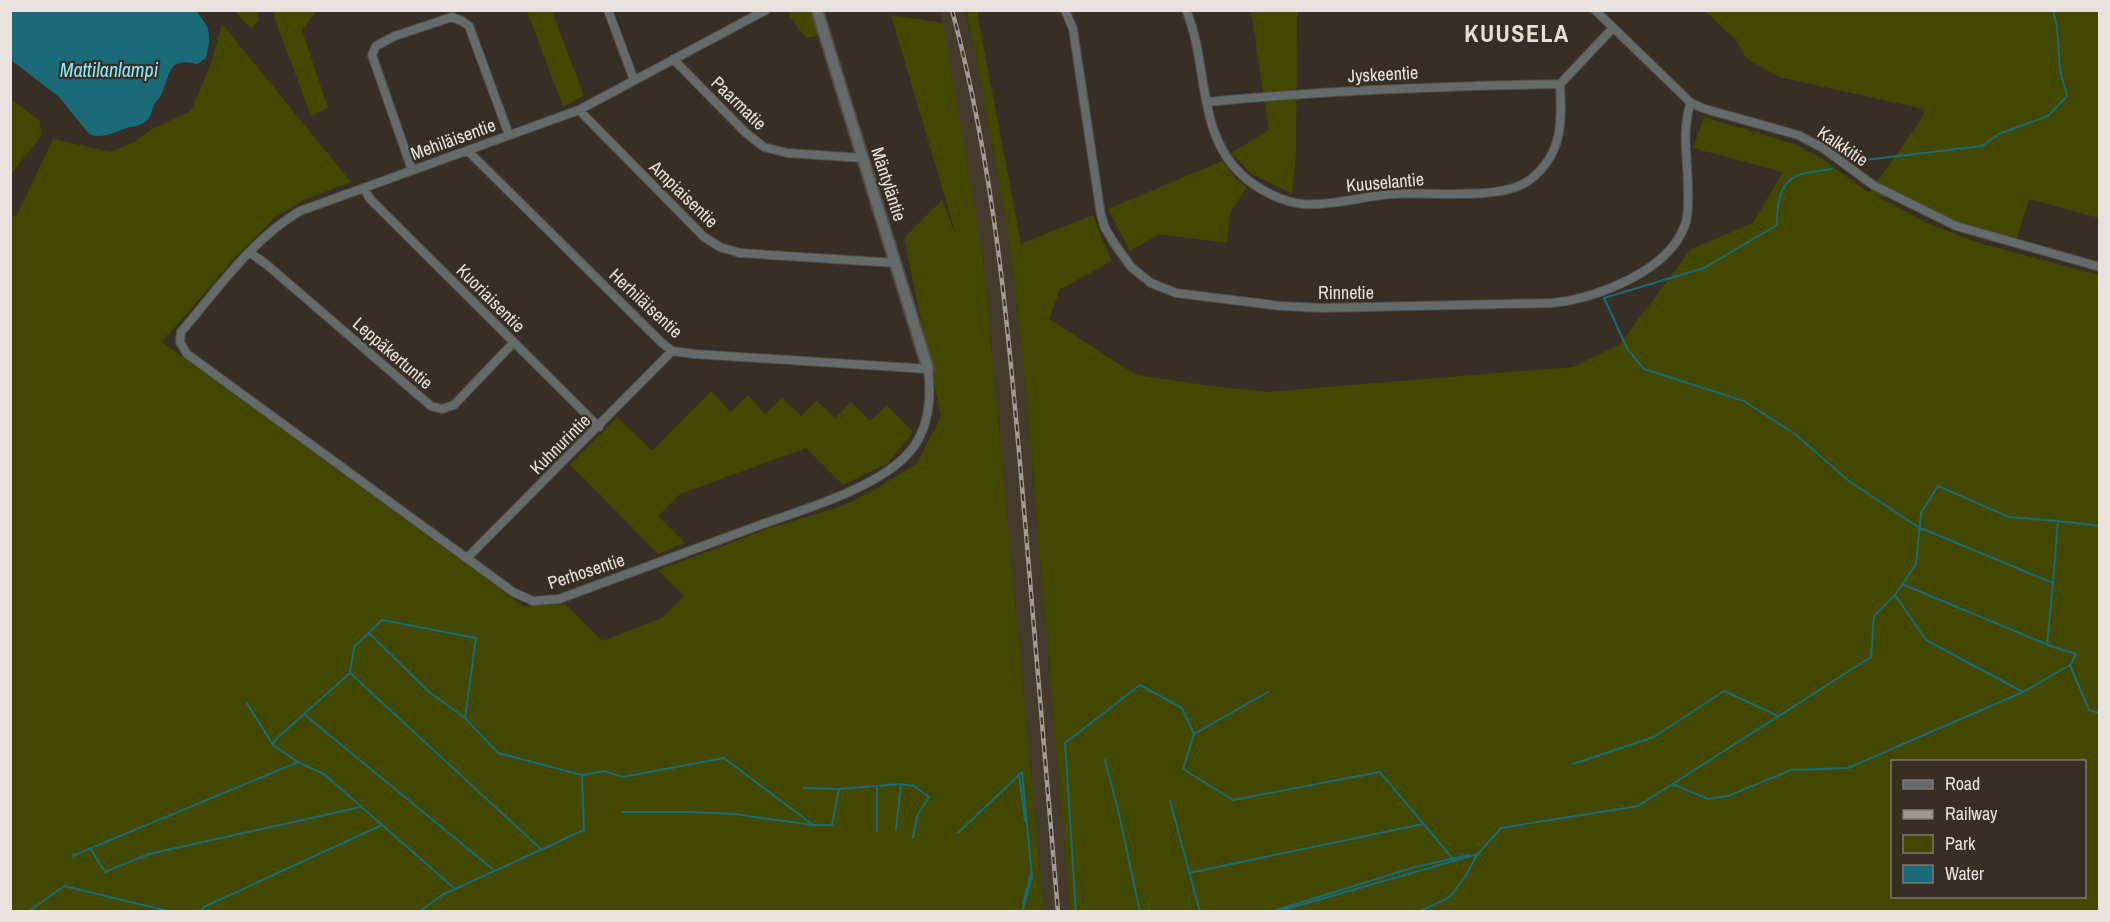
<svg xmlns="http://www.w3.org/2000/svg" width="2110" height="922" viewBox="0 0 2110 922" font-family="'Archivo Narrow',sans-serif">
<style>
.built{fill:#463a2c}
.green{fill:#434801;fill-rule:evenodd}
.water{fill:#196b77}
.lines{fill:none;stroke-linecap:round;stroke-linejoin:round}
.stream{stroke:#196b77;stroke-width:2}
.minor-casing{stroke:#534c43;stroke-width:10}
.tertiary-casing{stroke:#534c43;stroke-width:14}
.minor{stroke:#646b6a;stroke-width:8}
.tertiary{stroke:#646b6a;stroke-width:10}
.rail-casing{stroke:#a29b95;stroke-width:4.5}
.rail{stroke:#372f26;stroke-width:2;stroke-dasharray:7;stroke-linecap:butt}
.labels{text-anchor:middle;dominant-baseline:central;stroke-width:4.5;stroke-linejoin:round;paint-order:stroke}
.street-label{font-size:18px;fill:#e7e2dd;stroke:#372f26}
.water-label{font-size:20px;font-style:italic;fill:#87e9f9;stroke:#372f26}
.district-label{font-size:24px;font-weight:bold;letter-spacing:1.5px;fill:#e8ded3;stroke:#372f26}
</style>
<rect width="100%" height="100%" fill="#372f26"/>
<path class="built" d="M940 11H965L976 56 1007 225 1023 357 1070 911H1044L983 257Z"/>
<path class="green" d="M790 10 813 11 819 30 816 36 806 38 790 17Z
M235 11H256L259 20 251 29Z
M272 11H316L302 30 328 108 311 116Z
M527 11H552L584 96 563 107Z
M1251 11H1297L1296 153 1292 194 1252 174 1231 153 1269 130Z
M1705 11H2099V218L2029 199 2017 238 1971 227 1918 206 1872 194 1931 225 1982 244 2099 275V911H1070L1023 357 1007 225 976 56 966 13 977 12 1021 244 1093 215 1102 239 1112 261 1060 289 1049 319 1136 375 1212 386 1268 392 1573 367 1620 344 1691 249 1753 223 1783 172 1693 148 1704 117 1794 144 1818 156 1869 193 1923 117 1924 109 1779 77 1746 58 1735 39ZM1892 762H2084V896H1892Z
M891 15 943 23 983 257 1044 911 11 912V215L16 217 53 139 110 152 134 142 152 129 191 111 211 63 222 24 351 182 306 199 277 216 239 253 162 342 523 606 565 604 602 641 662 618 684 596 658 570 770 528 843 506 878 488 917 463 939 421 941 416 904 238 942 200 957 238Z
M11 99 40 121 41 136 11 174Z
M1222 161 1237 180 1247 187 1230 213 1227 243 1159 234 1130 251 1108 209Z
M711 391 731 412 748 395 765 414 782 398 801 416 817 401 835 418 851 402 870 421 887 405 913 432 888 463 843 485 806 448 680 494 658 516 685 543 658 554 570 465 617 417 652 451Z"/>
<path class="water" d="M10 11H196C212 30 211 35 206 58L197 64C168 57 171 73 162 93 160 98 156 101 154 105 151 111 151 117 146 121 140 127 131 126 124 129 114 133 100 139 89 134L59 97 11 60Z"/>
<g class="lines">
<path class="stream" d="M1857 161 1982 146 1999 134 2048 116 2067 96 2060 70 2057 27 2053 10
M1832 169C1822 171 1808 171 1798 175 1778 184 1777 206 1777 225L1704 268 1604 298 1628 350 1644 369 1744 401 1795 434 1849 481 1918 527 2053 583 2047 645 2076 654 2070 665 2089 710 2100 713
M2058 521 2100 526
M1902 584 2046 644
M1895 595 1926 640 2023 692
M369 633 428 691 465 718 498 753 582 775 604 771 623 777 724 758 813 825
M350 673 542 850
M1268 692 1194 734 1183 769 1233 800 1380 772 1453 859
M246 702 273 745 298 762 324 774 455 889
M305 715 495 871
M273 745 276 739 350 673 354 647 382 620 476 638 465 718
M1105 760 1119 814 1140 912
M1573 764 1654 737 1724 691 1778 716
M1019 774 1025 821
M1672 784 1708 799 1728 796 1791 770 1848 768 2023 692 2070 665
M877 786V831
M804 788 839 789 901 784 914 786 929 797 917 816 913 838
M1170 801 1200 912
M623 812H691L734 814 813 825H832L839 789
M896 830 901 784
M958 833 1022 772 1032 877 1022 912
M90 848 105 872 149 854 361 807
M72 856 298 762
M1189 873 1423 824
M1023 903 1031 874
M28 912 64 886 172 912
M200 912 204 907 382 825
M419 912 442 895 584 830 582 775
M1076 912 1065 743 1140 685 1182 708 1194 734
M1270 912 1415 867 1469 855
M1276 912 1478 854 1501 828 1638 806 1871 657 1874 616 1895 595 1916 564 1921 513 1938 486 2009 517 2058 521 2053 583
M1419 912 1450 897 1466 875 1478 853"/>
<g class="minor-casing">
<path id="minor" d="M608 10 634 80
M1065 10 1073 29 1101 215 1105 228 1114 243 1131 267 1151 283 1176 293 1281 306 1322 308 1553 303C1597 298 1669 271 1685 225 1689 214 1688 201 1688 189 1688 162 1681 128 1691 103
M1186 10C1209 64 1196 133 1242 175 1257 189 1282 202 1303 204 1333 206 1363 196 1393 194 1429 191 1503 202 1531 179 1563 153 1562 122 1560 84L1613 28
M1595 10 1691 103 1705 109 1798 135 1823 148 1873 185 1956 226 2100 267
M673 59 746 133 764 147 787 153 863 158
M1207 102C1325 90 1442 86 1560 84
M579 110 704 237 720 247 740 253 896 263
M468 151 661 342 672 351 694 354 928 369C932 400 929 434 904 458 870 490 805 509 760 525 693 550 626 574 559 599L533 601 513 592 187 354 180 342 181 332C217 290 251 240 300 211L579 110 766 10
M412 170 372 55 376 46 395 36 452 17 462 21 469 26 509 135
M364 188 370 199 599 427
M249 252 266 264 431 406 442 409 454 405 514 342
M468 557 672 351"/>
</g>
<g class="tertiary-casing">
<path id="tertiary" d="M817 10 928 369"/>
</g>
<use href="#minor" class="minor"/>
<use href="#tertiary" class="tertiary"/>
<g class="rail-casing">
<path id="rail" d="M952 10C995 170 1009 334 1023 498 1035 636 1046 774 1058 912"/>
</g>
<use href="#rail" class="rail"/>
</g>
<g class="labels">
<g class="street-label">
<text transform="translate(1383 74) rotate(-3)">Jyskeentie</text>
<text transform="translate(739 103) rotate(44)">Paarmatie</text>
<text transform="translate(453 139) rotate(-20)">Mehiläisentie</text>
<text transform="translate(1843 146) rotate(34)">Kalkkitie</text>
<text transform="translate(1385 182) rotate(-5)">Kuuselantie</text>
<text transform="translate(889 184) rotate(72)">Mäntyläntie</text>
<text transform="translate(684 194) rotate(44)">Ampiaisentie</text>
<text x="1346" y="292">Rinnetie</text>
<text transform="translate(491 298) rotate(45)">Kuoriaisentie</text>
<text transform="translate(646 303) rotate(43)">Herhiläisentie</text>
<text transform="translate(393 353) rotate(41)">Leppäkertuntie</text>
<text transform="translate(560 444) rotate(-45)">Kuhnurintie</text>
<text transform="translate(586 571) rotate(-18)">Perhosentie</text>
</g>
<g class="water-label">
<text x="109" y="69">Mattilanlampi</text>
</g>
<g class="district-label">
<text x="1517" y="33">KUUSELA</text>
</g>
</g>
<rect width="2110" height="922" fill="none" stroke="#e7e2dd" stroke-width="24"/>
<rect x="1891" y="760" width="195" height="138" fill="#372f26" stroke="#7d776f" stroke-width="1.5"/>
<rect x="1903" y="780" width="30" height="9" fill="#646b6a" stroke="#7d776f" stroke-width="1.5"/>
<text x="1945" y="790" font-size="18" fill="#e7e2dd">Road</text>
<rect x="1903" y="810" width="30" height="9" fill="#a29b95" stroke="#7d776f" stroke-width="1.5"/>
<text x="1945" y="820" font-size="18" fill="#e7e2dd">Railway</text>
<rect x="1903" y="835" width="30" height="18" fill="#434801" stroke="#7d776f" stroke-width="1.5"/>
<text x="1945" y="850" font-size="18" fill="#e7e2dd">Park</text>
<rect x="1903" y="865" width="30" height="18" fill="#196b77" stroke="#7d776f" stroke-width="1.5"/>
<text x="1945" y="880" font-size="18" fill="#e7e2dd">Water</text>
</svg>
